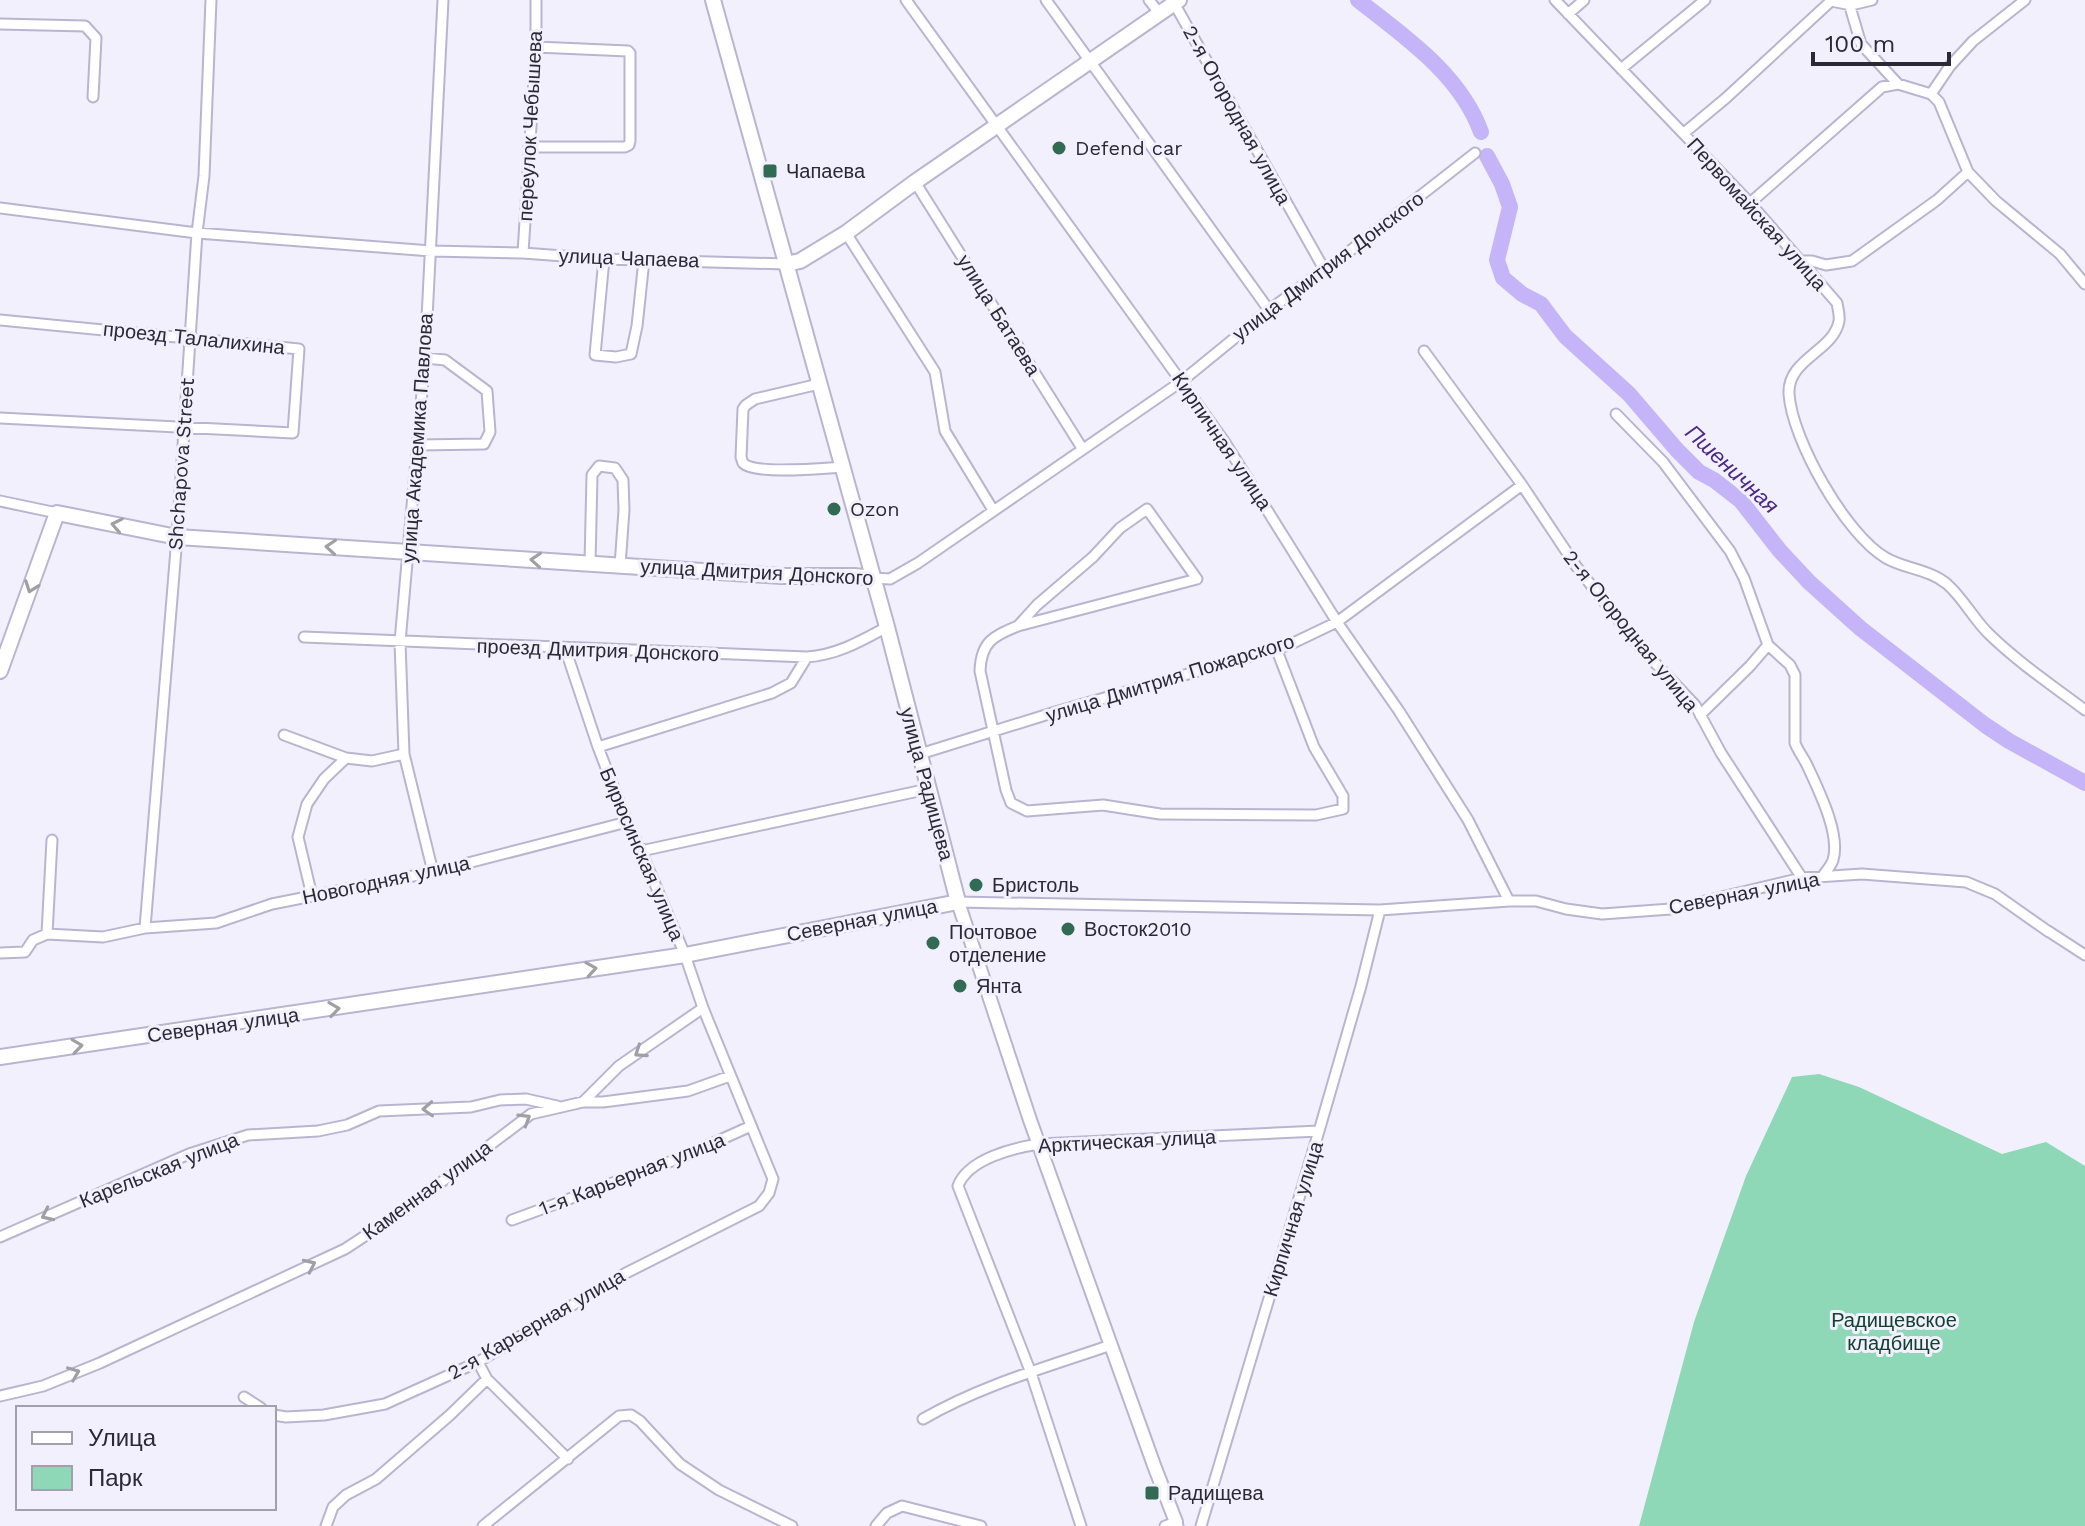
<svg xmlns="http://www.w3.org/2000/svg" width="2085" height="1526" viewBox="0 0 2085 1526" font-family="'Work Sans',sans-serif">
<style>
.green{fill:#8ed8b7}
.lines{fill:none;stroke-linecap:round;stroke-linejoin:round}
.river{stroke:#c5b5f8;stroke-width:16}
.minor-casing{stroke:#bab4d1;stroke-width:13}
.tertiary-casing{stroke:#bab4d1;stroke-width:16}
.secondary-casing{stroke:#bab4d1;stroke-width:18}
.minor{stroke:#fff;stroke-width:9}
.tertiary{stroke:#fff;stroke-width:12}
.secondary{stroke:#fff;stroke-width:14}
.oneway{stroke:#a09fa4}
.poi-dot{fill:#326b54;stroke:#f2f0fc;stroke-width:3}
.labels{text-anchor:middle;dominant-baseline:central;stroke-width:6;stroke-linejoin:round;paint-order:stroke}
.street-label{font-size:20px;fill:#2b2934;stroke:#f2f0fc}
.poi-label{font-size:20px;fill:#2b2934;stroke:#f2f0fc;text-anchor:start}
.park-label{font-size:20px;fill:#11402f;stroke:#f2f0fc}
.water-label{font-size:22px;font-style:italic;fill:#4b2886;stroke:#f2f0fc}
</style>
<rect width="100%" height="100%" fill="#f2f0fc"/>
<path class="green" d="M1819 1074 1859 1087 2002 1154 2046 1142 2085 1166V1526H1639L1694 1322 1746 1176 1792 1077Z"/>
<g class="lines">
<path class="river" d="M1358 0C1405 37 1460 74 1481 132
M1487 156 1502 184 1510 207 1497 260 1503 278 1522 294 1541 304 1565 336 1629 394 1677 450 1699 472 1714 480 1741 501 1780 551 1809 582 1860 628 1985 725 2009 741 2085 783"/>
<g class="minor-casing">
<path id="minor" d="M906 0 1224 441 1337 622 1399 711 1468 820 1509 901
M1046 0 1269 310
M1149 0 1160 14
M1555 0 1750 203 1837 303C1838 309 1840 316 1839 321 1834 351 1787 359 1789 394 1792 440 1846 535 1886 558 1905 569 1929 569 1947 584 1964 599 1974 620 1990 635 2019 663 2053 686 2085 710
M1848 0 1861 44 1898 84
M1174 3 1324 269
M1568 14 1584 0
M0 24 85 26 96 38 93 97
M1621 69 1705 0
M1931 94 1939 102 1968 172 1996 201 2060 254 2085 284
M1684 133 1726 98 1831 1 1851 5 1872 0
M529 147H625L629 145 630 141V53L628 51 536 47
M915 182 1082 448
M1750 203 1882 87 1898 84 1931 94 1950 66 1973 41 2025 0
M0 208 197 233 431 251 523 253 604 259 786 264
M846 233 935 372 945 431 993 510
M523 253 536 47V0
M604 259 595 355 616 357 631 354 637 326 644 260
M1801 261H1812L1826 265 1852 261 1937 200 1968 172
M0 320 299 349 293 433 0 418
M1424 351 1522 485 1576 566 1639 646 1695 705 1721 753 1802 878
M819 384 755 399 746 405 743 409 741 457C742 459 742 462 743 463 754 475 825 468 843 467
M1616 414 1663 462 1730 551 1744 578 1768 645 1790 665 1795 675V743C1798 751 1803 757 1807 765 1818 789 1841 834 1833 860 1831 866 1826 871 1823 876
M418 445 484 444 490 432 487 391 445 360 425 358
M0 501 57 513
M1147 509 1197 579 1018 626 1037 605 1093 557 1120 528Z
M590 564 592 475 599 466 615 468 623 480 624 510 620 566
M873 578 890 579 918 563 1182 381 1269 310 1351 250 1475 153
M1018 626C993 636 981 642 980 671L1006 790 1011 803 1027 811 1103 805 1160 814 1316 815 1343 809V796L1314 747 1276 648
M304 637 807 657C837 655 861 641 887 627
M565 648 598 747
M1700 715 1750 666 1768 645
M284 735 346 758 372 761 404 754
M920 754 1052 713 1289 645 1337 622 1522 485
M641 851 928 789
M433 872 404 754 400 642 425 358 443 0
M312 896 298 837 307 804 324 779 346 758
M958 902 1380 910 1509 901H1536L1566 909 1602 914 1671 909 1802 878 1862 874 1966 882 1995 894 2049 932
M145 928 177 537 197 233 204 176 211 0
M2048 931 2085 955
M47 934 52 840
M0 953 25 952 33 940 47 934 103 937 145 928 216 923 272 904 433 872 627 822
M583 1102 619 1066 703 1008
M512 1220 680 1158 751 1126
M0 1237 189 1154 248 1135 318 1131 347 1125 379 1111 471 1107 500 1100 526 1099 557 1106
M478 1362 487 1379 568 1459
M0 1396 43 1386 100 1363 345 1249 406 1209 531 1114 583 1102H603L688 1091 730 1076
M244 1397 261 1408
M274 1415 286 1417 324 1415 385 1404 478 1362 626 1273 759 1206 769 1193 773 1179 703 1008 685 955 641 851 627 822 598 747 772 693 791 683 807 657
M923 1419C982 1385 1047 1367 1111 1345
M326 1526 333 1507 346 1495 376 1479 450 1415 487 1379
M483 1526 619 1416 631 1415 640 1421 680 1464 719 1490 792 1526
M876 1526 887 1513 902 1506 981 1526
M1081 1526 1031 1373 958 1186C968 1159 1013 1148 1039 1144L1319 1131
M1165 1526 1176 1522 1178 1526
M1201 1526 1319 1131 1361 986 1380 910"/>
</g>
<g class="tertiary-casing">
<path id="tertiary" d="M958 902 1030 1120 1155 1468 1176 1522"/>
</g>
<g class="secondary-casing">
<path id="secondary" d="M786 264 800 261 846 233 915 182 1179 0
M0 671 57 513 177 537 781 576H854L873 578
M0 1057 685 955 958 902 887 627 713 0"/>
</g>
<use href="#minor" class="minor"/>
<use href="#tertiary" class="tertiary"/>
<use href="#secondary" class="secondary"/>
</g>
<defs><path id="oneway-chevron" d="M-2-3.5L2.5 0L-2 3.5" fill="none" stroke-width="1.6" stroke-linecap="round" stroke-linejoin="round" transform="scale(2)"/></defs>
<g class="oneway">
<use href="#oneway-chevron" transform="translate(117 525) rotate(-169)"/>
<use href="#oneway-chevron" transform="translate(331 547) rotate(-176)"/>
<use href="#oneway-chevron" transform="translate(536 560) rotate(-176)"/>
<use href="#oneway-chevron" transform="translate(31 587) rotate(110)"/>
<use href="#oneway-chevron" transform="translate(591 969) rotate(-9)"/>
<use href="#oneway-chevron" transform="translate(334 1009) rotate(-8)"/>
<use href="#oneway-chevron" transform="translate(77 1046) rotate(-8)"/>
<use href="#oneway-chevron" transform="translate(640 1052) rotate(146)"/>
<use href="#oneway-chevron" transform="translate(428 1109) rotate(177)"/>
<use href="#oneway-chevron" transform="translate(525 1119) rotate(-32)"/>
<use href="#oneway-chevron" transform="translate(47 1215) rotate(155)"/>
<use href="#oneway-chevron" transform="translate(310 1265) rotate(-25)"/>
<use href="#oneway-chevron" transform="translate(74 1373) rotate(-22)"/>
</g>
<g class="poi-dot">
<circle cx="1059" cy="148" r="8"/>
<rect x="762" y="163" width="16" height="16" rx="4"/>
<circle cx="834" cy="509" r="8"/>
<circle cx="976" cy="885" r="8"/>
<circle cx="1068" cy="929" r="8"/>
<circle cx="933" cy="943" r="8"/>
<circle cx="960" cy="986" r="8"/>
<rect x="1144" y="1485" width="16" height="16" rx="4"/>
</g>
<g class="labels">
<g class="street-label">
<text transform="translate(1237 115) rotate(61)">2-я Огородная улица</text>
<text transform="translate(530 126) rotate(-87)">переулок Чебышева</text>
<text transform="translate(1757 214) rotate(48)">Первомайская улица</text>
<text transform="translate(629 258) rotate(2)">улица Чапаева</text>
<text transform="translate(1328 266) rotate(-37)">улица Дмитрия Донского</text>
<text transform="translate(999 315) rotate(58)">улица Батаева</text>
<text transform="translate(194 338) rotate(6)">проезд Талалихина</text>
<text transform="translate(417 438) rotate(-86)">улица Академика Павлова</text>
<text transform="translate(1222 441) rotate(56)">Кирпичная улица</text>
<text transform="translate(181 464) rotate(-86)">Shchapova Street</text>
<text transform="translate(757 572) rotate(3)">улица Дмитрия Донского</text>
<text transform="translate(1631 631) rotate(51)">2-я Огородная улица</text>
<text transform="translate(598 650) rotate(2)">проезд Дмитрия Донского</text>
<text transform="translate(1170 678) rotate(-17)">улица Дмитрия Пожарского</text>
<text transform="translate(927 784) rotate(75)">улица Радищева</text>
<text transform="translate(642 854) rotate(67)">Бирюсинская улица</text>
<text transform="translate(386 880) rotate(-12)">Новогодняя улица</text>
<text transform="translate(1744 893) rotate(-11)">Северная улица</text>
<text transform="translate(862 920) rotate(-11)">Северная улица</text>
<text transform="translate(223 1025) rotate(-8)">Северная улица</text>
<text transform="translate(1127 1141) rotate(-3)">Арктическая улица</text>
<text transform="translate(159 1170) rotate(-22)">Карельская улица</text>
<text transform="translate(632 1174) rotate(-21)">1-я Карьерная улица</text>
<text transform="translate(427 1190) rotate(-36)">Каменная улица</text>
<text transform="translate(1293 1219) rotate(-73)">Кирпичная улица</text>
<text transform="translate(536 1324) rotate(-30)">2-я Карьерная улица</text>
</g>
<g class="poi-label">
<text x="1075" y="148">Defend car</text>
<text x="786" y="171">Чапаева</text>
<text x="850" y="509">Ozon</text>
<text x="992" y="885">Бристоль</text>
<text x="1084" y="929">Восток2010</text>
<text x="949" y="932">Почтовое<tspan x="949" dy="23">отделение</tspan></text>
<text x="976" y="986">Янта</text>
<text x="1168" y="1493">Радищева</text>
</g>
<g class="park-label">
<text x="1894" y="1320">Радищевское<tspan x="1894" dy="23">кладбище</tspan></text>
</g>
<g class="water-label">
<text transform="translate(1732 469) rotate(43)">Пшеничная</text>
</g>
</g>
<rect x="16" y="1406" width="260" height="104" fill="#f2f0fc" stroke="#a2a0ac" stroke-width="2"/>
<rect x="32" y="1432" width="40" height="12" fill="#ffffff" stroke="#a2a0ac" stroke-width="2"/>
<text x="88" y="1446" font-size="24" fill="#2b2934">Улица</text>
<rect x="32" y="1466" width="40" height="24" fill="#8ed8b7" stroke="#a2a0ac" stroke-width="2"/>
<text x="88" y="1486" font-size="24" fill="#2b2934">Парк</text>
<path d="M1813 52v12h136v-12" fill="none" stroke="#2b2934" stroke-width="4"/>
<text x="1825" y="52" font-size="24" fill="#2b2934" stroke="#f2f0fc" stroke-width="6" paint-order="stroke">100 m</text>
</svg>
